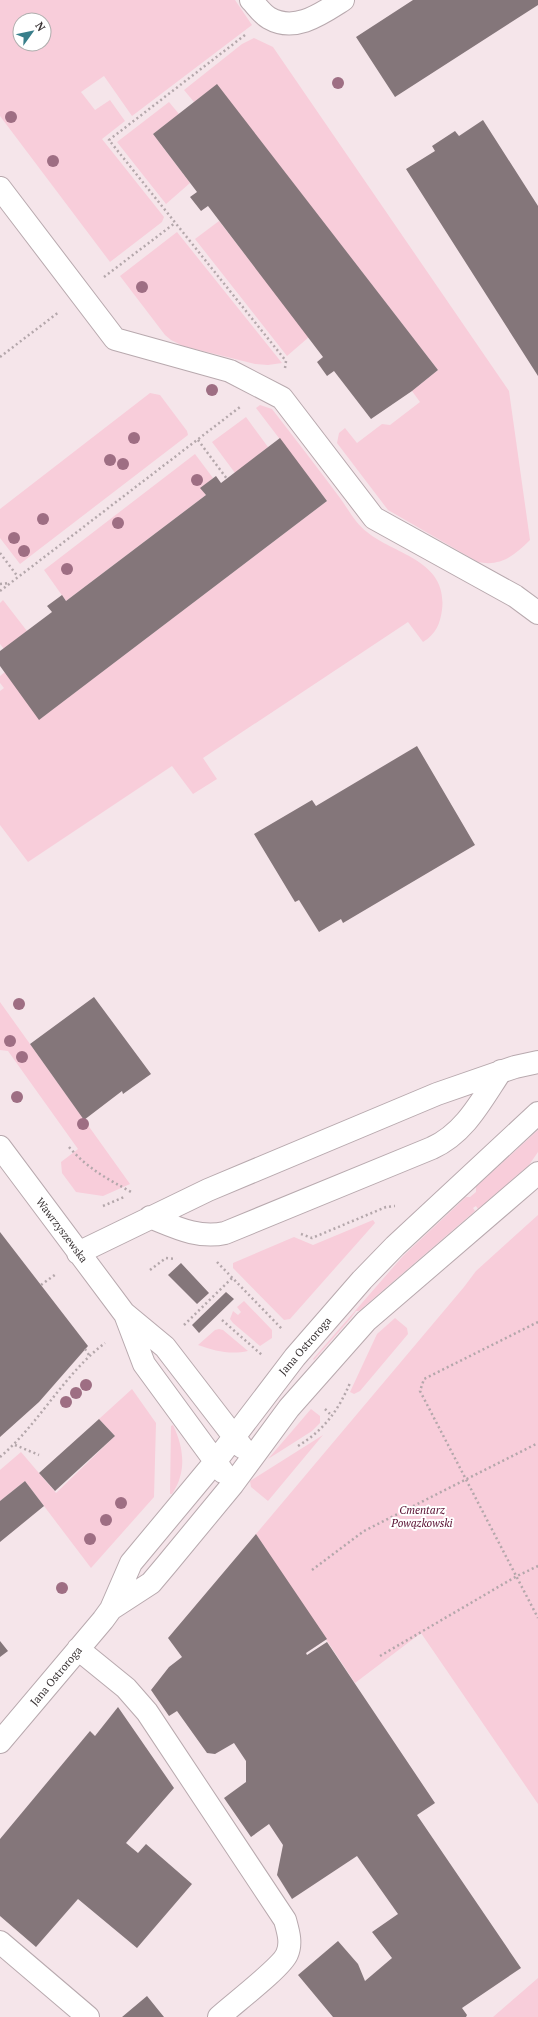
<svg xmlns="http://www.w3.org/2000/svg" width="538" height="2017" viewBox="0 0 538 2017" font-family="'PT Serif',serif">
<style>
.green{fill:#f8cdda;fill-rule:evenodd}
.building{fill:#84767a}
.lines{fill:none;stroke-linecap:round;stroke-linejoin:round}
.minor-casing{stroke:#b8a9ae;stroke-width:24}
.path{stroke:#b4a7ab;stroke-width:2.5;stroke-dasharray:2 3;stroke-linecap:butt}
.minor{stroke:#fff;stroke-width:22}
.tree{fill:#9e6e83}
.labels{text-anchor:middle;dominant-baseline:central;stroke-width:4;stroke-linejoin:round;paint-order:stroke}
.street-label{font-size:11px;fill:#383233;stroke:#fff}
.park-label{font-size:11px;font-style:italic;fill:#570d2f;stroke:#fff}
</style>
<rect width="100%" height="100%" fill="#f5e5ea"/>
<path class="green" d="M0 0H235L252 25 132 116 104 76 81 92 95 110 110 100 125 121 102 139 164 217 162 222 110 262 0 116ZM20 20H44V44H20Z
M254 38 273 47 509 391 530 540C515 555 501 567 478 562L388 510 337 443 339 433 345 428 357 443 382 424 390 425 420 402 412 391 438 370 217 85 194 102 184 90 242 44Z
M169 102 179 114 153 134 190 183 166 204 117 142Z
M219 221 309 337 287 356 195 239Z
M177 232 282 363 268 365 255 364 183 346 171 340 165 335 120 276Z
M150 393 160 395 187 431 188 435 20 564 0 538V509Z
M260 405 272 409C295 439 318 468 340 498 348 509 356 524 367 532 395 555 448 560 442 610 440 624 436 634 423 642L408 622 203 758 217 779 193 794 172 766 28 862 0 825V691L4 688 0 683V676L5 672 40 719 327 501 256 408Z
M246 417 268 447 235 473 212 442Z
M195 454 213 478 201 488 206 495 66 601 44 570Z
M3 600 27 631 4 649 0 644V603Z
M0 1002 130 1184 103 1196 76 1192 62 1173 61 1162 78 1149 8 1051 0 1050Z
M538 1130V1152L529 1165 478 1209 476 1206 473 1208 475 1211 359 1311H356L351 1318 314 1360 313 1359 403 1256 466 1197H470L476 1192V1187Z
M538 1215V1804L421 1633 355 1683 256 1534 464 1287 476 1271Z
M373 1220 375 1223 290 1319 284 1320 233 1268V1263L294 1237 313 1245Z
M244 1301 272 1330V1338L260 1346 233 1323 230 1319 233 1311 238 1315 241 1312 237 1307Z
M395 1318 407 1328 408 1334 360 1391 354 1394 350 1392 377 1334Z
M219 1329 223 1330 248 1351C230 1355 215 1351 198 1345L215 1330Z
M132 1389 156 1423 154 1497 91 1568 25 1481 0 1501V1470L21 1452 56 1493 115 1436 99 1419Z
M311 1409 320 1416V1423L312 1431 268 1459Z
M173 1425C184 1448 187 1472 172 1494H170L171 1426Z
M323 1435 268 1501 251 1487 250 1481Z
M538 1978V2017H493Z"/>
<path class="building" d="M413 0H538V5L395 97 356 37Z
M217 84 438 370 412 391 371 419 334 371 327 376 317 362 323 357 208 206 201 211 190 197 197 192 153 134Z
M483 120 538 206V376L406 169 435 151 432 146 455 131 459 136Z
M280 438 327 501 39 720 0 666V651L52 612 47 606 62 595 66 601 206 495 200 488 216 476 221 483Z
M417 746 475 845 343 923 341 919 319 932 299 900 295 902 254 834 312 800 316 806Z
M94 997 151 1074 123 1094 122 1091 84 1120 30 1044Z
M0 1232 88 1346 39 1402 0 1437Z
M181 1263 209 1293 197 1304 168 1275Z
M226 1292 234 1299 199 1333 192 1325Z
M99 1419 115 1436 55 1491 39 1473Z
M25 1481 44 1506 0 1542V1501Z
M256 1534 327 1639 306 1653 307 1655 327 1642 435 1803 417 1815 521 1968 462 2008 467 2015 466 2017H333L298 1975 338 1941 358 1964 365 1981 392 1958 372 1932 398 1914 357 1856 292 1899 277 1875 283 1845 269 1824 251 1837 224 1798 246 1782V1761L234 1743 215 1754 207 1753 177 1711 169 1716 151 1690 169 1667 182 1657 168 1638Z
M0 1641 8 1651 0 1657Z
M118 1707 174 1788 126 1843 138 1853 146 1844 192 1884 137 1948 78 1899 36 1947 0 1916V1839L90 1731 95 1736Z
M147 1996 164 2017H122Z"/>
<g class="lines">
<g class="minor-casing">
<path id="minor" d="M251 0C256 5 262 14 269 18 295 33 321 14 343 0
M0 188 115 339 230 371 282 398 374 518 515 596 538 613
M0 1147 124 1313 165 1347 242 1447
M150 1217C175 1227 198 1239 225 1233L432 1148C465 1133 481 1101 501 1071
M78 1253 208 1190 437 1094 515 1067 538 1062
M125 1314 144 1364 223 1472
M111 1609 151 1583 167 1564 233 1484 289 1408 366 1321 538 1173
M78 1649 126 1688 147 1712 285 1920C288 1931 292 1943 287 1954 282 1967 232 2005 219 2017
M0 1742 103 1620 111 1609 131 1563 215 1462 295 1357 362 1280 395 1246 538 1113
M0 1942 88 2017"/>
</g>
<path class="path" d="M245 35 109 140 286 361 285 368
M104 277 175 223
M0 357 59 312
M198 440 227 479
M0 553 18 577
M0 584 9 583
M0 591 240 407
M69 1147C89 1170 108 1179 133 1193
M103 1206 124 1197
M301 1234 312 1238 386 1207 395 1206
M217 1262 282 1329
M150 1270 166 1258 176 1259
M41 1285 56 1274
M222 1320 262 1355
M538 1322 424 1379 420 1391 538 1618
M184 1325 232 1278
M85 1349 89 1355
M325 1409 332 1416
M15 1445 39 1455
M298 1446C324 1430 338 1411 350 1383
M0 1457C39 1424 64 1374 105 1343
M312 1570 364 1531 538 1443
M380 1656 517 1576 538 1566"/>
<use href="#minor" class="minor"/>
</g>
<g class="tree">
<circle cx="338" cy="83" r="6"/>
<circle cx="11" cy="117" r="6"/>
<circle cx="53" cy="161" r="6"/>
<circle cx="142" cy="287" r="6"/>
<circle cx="212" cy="390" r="6"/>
<circle cx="134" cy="438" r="6"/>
<circle cx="110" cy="460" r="6"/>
<circle cx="123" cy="464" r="6"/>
<circle cx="197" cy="480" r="6"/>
<circle cx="43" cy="519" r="6"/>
<circle cx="118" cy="523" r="6"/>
<circle cx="14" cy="538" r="6"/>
<circle cx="24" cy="551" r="6"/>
<circle cx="67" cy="569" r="6"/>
<circle cx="19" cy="1004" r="6"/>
<circle cx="10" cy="1041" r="6"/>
<circle cx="22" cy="1057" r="6"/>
<circle cx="17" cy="1097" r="6"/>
<circle cx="83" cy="1124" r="6"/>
<circle cx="86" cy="1385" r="6"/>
<circle cx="76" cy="1393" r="6"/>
<circle cx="66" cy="1402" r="6"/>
<circle cx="121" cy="1503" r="6"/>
<circle cx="106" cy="1520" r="6"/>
<circle cx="90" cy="1539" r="6"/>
<circle cx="62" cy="1588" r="6"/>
</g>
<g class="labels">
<g class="street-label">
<text transform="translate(62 1230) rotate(53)">Wawrzyszewska</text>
<text transform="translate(305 1346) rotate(-49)">Jana Ostroroga</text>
<text transform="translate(56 1676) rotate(-50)">Jana Ostroroga</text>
</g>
<g class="park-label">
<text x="422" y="1510">Cmentarz<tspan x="422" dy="13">Powązkowski</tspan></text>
</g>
</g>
<g transform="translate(32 32) rotate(57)"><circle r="19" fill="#ffffff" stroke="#afadad"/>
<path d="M0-3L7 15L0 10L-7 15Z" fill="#387e8a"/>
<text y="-6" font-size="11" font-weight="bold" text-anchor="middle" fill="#383233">N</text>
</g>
</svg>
